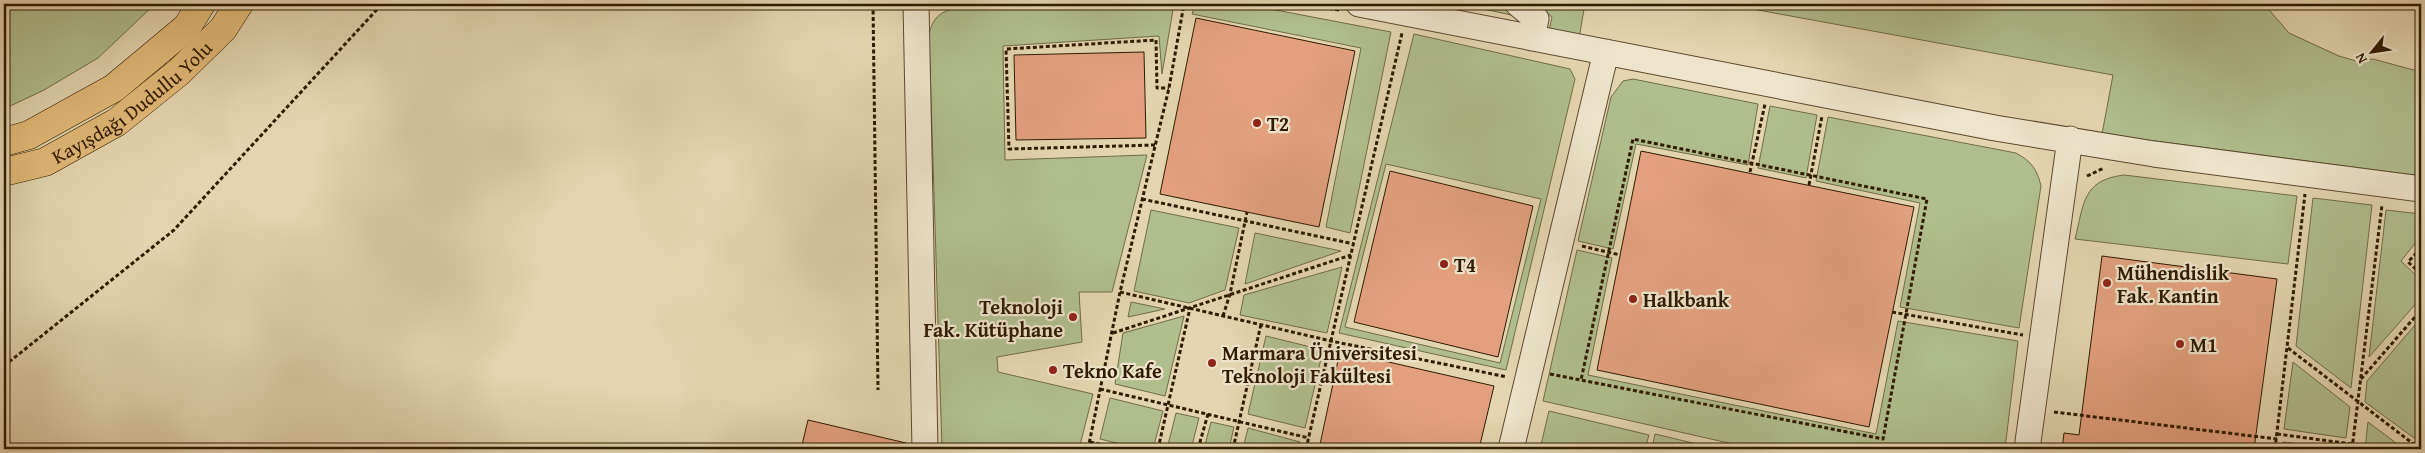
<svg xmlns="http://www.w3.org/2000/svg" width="2425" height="453" viewBox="0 0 2425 453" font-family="'Gentium Book Plus',serif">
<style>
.green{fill:#b0be8d;stroke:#706c46;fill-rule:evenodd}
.building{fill:#e2a07e;stroke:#301a00}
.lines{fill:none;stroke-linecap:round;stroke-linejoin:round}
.minor-casing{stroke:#5d492c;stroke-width:27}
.major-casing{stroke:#301a00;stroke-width:29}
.path{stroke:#301a00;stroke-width:3;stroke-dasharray:4 2.5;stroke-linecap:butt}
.minor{stroke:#ede4cb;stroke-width:25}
.major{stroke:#e2ba78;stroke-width:28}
.poi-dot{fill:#8f2418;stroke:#ede4cb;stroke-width:2}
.labels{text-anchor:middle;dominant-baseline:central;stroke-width:4.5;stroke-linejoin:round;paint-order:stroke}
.street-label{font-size:20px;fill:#301a00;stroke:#ede4cb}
.poi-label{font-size:20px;font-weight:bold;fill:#301a00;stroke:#ede4cb;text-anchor:start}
</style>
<rect width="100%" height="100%" fill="#e3d5af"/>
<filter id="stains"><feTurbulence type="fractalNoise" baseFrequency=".004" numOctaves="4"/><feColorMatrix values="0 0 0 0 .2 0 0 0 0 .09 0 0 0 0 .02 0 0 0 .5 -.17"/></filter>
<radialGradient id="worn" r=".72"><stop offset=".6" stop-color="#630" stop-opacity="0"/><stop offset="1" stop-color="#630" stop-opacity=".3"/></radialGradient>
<path class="green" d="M4 4H155L98 58 44 90 4 109Z
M1060 4H1174L1162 74 1159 36 1003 46 1005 160 1147 155 1112 292H1079L1082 342 997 357 998 372 1093 394 1079 449H942L929 34C933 18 939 13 954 8Z
M1460 4H1501L1516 16Z
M1536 4H1585L1579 38 1549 31 1552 17Z
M1725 4H2264L2289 33 2339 56 2356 61 2373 59 2421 72V176L2102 134 2113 75Z
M1195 5 1265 8 1391 32 1350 233 1326 227 1361 48 1192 14Z
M1414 34 1570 69 1575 79 1506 370 1339 333ZM1386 164 1541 199 1500 363 1345 327Z
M1633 79 1758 104 1748 165 1636 144 1613 249 1578 241 1611 97 1623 81Z
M1770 106 1817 115 1806 178 1758 168Z
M1828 117 2016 153C2031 161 2037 169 2041 186L2019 328 1900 307 1920 203 1816 181Z
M2124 175 2297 196 2288 264 2075 239C2084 204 2082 180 2124 175Z
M2313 198 2372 205 2351 388 2296 346Z
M1151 210 1239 228 1225 290 1189 303 1134 291Z
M2386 210 2421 214V236L2401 261 2421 280V298L2369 357Z
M1255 233 1341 251 1245 284Z
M1577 250 1612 258 1588 375 1876 434 1898 321 2018 341 2005 449H1755L1543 401Z
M1342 267 1327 333 1240 315 1244 295Z
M1131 302 1165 309 1128 317Z
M1184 316 1165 396 1115 384 1123 333Z
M2421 318V443L2365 402 2367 381Z
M1266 336 1323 350 1305 428 1248 414Z
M2293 362 2350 407 2346 438 2284 429Z
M1110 398 1163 411 1153 449H1141L1100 439Z
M1549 411 1649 435 1645 449H1540Z
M1176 413 1199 418 1191 449H1167Z
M1211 422 1234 427 1229 449H1204Z
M2368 422 2404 449H2365Z
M1248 428 1300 442 1298 449H1243Z
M1655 434 1718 449H1652Z
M2283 442 2342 449H2282Z"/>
<path class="building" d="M1196 18 1355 51 1319 227 1160 194Z
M1144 52 1146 138 1016 140 1014 55Z
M1641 151 1914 207 1869 427 1597 370Z
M1390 171 1533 206 1498 357 1354 322Z
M2102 256 2277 279 2254 449H2062L2064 433 2079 435Z
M1340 351 1494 386 1479 449H1319Z
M808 420 906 443V449H801Z"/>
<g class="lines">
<g class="minor-casing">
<path id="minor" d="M916 4 925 449
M1359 4 1995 128 2154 154 2421 189
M1518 4 1536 19 1532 38
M1511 449 1606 52
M2027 449 2070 139"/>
</g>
<g class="major-casing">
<g id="major">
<path d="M4 142 29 135 114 88 187 27 201 4"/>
<path id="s1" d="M4 172 45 162 117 122 179 72 223 29 239 4"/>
</g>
</g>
<path class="path" d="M873 4 878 390
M1303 4 1339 10
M938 9 949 4
M1155 145 1009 149 1006 49 1156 40 1157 88H1169
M1750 172 1765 104
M2087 176 2104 168
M1809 185 1822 116
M1142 199 1354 244
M1582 246 1620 255
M2421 248 2408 262 2421 274
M1120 292 1331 341 1507 377
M1892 312 2023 335
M1223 316 1230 294 1247 212
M1113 333 1351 255
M2288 348 2420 449
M4 366 174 230 382 4
M1550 374 1883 439 1927 199 1633 139 1581 380
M2361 379 2421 310
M1100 389 1309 438
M2054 412 2277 439
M2277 434 2352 444
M1090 442 1120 449
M1088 449 1120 292 1169 88 1184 4
M1158 449 1190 308
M1198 449 1208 414
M1233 449 1261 324
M1306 449 1402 33
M2275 449 2305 194
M2352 449 2382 205"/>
<use href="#minor" class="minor"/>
<use href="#major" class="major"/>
</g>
<g class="poi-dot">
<circle cx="1257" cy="123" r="5"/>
<circle cx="1444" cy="264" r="5"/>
<circle cx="2107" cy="283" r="5"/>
<circle cx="1633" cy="299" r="5"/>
<circle cx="1073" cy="317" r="5"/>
<circle cx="2180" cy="344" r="5"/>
<circle cx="1212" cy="363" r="5"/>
<circle cx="1053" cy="370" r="5"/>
</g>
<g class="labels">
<g class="street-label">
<text stroke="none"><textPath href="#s1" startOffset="148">Kayışdağı Dudullu Yolu</textPath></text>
</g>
<g class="poi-label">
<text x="1267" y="123">T2</text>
<text x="1454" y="264">T4</text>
<text x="2117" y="272">Mühendislik<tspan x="2117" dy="23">Fak. Kantin</tspan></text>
<text x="1643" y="299">Halkbank</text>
<text x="1063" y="306" text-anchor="end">Teknoloji<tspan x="1063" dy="23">Fak. Kütüphane</tspan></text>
<text x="2190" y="344">M1</text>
<text x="1222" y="352">Marmara Üniversitesi<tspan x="1222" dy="23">Teknoloji Fakültesi</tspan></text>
<text x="1063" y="370">Tekno Kafe</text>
</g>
</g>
<rect width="2425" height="453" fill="none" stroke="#e3d5af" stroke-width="20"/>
<rect x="5" y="5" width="2415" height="443" fill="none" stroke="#301a00" stroke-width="2.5"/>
<rect x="10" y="10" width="2405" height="433" fill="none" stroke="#301a00"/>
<g transform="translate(2372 52) rotate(240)" stroke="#ede4cb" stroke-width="4" paint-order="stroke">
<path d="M0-4L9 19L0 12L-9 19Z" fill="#301a00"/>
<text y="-8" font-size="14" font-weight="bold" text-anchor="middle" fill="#301a00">N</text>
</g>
<rect width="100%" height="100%" filter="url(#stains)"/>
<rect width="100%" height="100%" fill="url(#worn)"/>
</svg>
